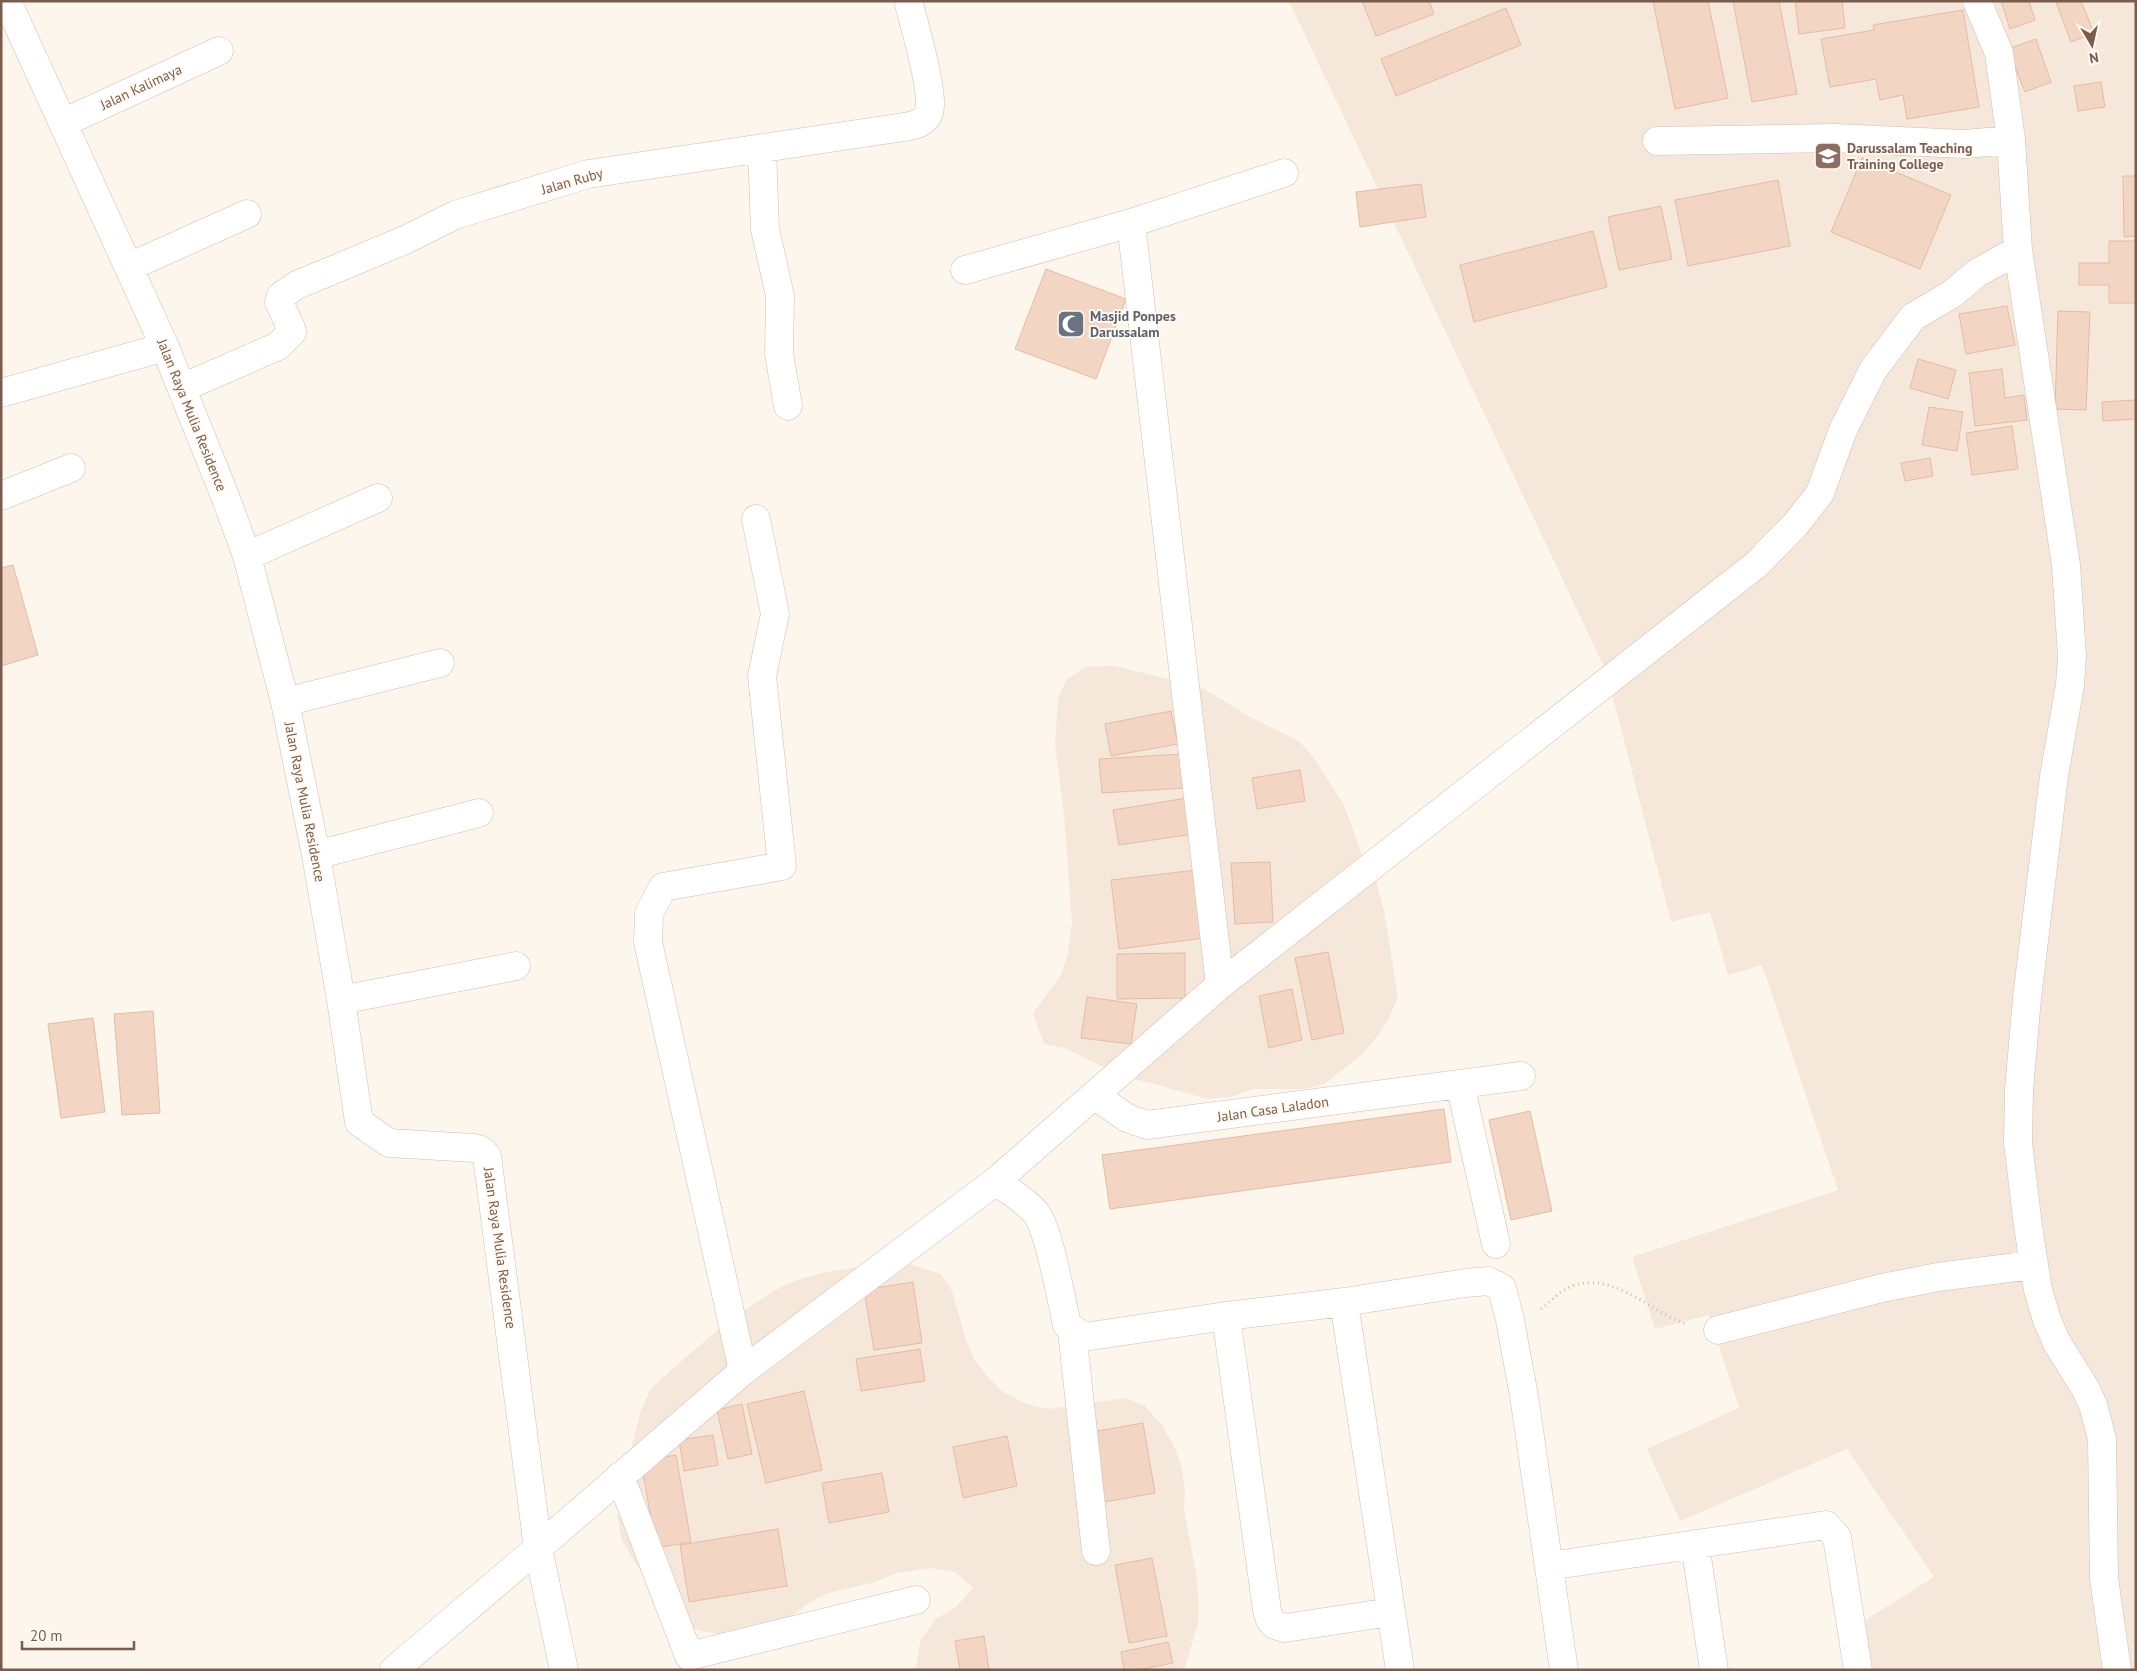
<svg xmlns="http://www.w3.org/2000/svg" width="2137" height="1671" viewBox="0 0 2137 1671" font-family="'PT Sans',sans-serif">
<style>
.residential{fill:#f5e8da}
.building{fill:#f3d5c3;stroke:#e6bba3}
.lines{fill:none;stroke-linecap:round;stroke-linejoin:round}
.minor-casing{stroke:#d1beb0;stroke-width:29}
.path{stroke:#d9b8a5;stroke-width:3;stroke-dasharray:1 4;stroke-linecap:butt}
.minor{stroke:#fff;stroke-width:28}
.labels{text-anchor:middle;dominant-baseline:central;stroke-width:4;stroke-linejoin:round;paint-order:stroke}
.street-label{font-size:14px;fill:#7a5c4d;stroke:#fffaf3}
.education-label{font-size:14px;font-weight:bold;fill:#785e54;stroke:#fffaf3;text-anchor:start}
.worship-label{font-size:14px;font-weight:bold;fill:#5b616d;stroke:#fffaf3;text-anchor:start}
</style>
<rect width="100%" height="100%" fill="#fdf6ec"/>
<path class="residential" d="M1289 1H2136V1670H1854L1848 1631 1934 1577 1847 1449 1680 1521 1647 1449 1739 1408 1709 1315 1655 1329 1632 1257 1838 1190 1762 965 1728 975 1710 912 1671 922 1606 671Z
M1114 666 1201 687 1252 718 1299 741 1315 759 1344 805 1364 860 1376 881 1384 911 1398 997 1389 1018 1377 1037 1359 1057 1324 1084 1304 1089H1253L1231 1097 1208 1099 1117 1074 1065 1048 1044 1044 1033 1013 1061 975 1068 953 1072 922 1064 815 1055 744 1058 699 1066 680 1085 667Z
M899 1261 941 1274 952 1291 965 1337 974 1359 987 1376 1002 1391 1024 1403 1048 1409 1126 1398 1144 1405 1161 1424 1174 1446 1182 1469 1185 1489 1184 1511 1196 1572 1199 1601 1198 1624 1184 1670H915L921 1639 936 1619 957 1606 973 1588 955 1572 931 1568 897 1573 875 1582 825 1594 804 1606 783 1624 731 1637 699 1630 676 1620 634 1561 622 1540 617 1516 621 1490 641 1410 651 1389 670 1371 726 1323 775 1290 800 1279 821 1273Z"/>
<path class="building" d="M1362 1H1429L1434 14 1376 36Z
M1653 1H1708L1728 98 1675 109Z
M1733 1H1779L1797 94 1752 102Z
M1795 1H1842L1845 28 1799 34Z
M2001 1H2029L2035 20 2010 29Z
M2058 1H2081L2094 33 2071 42 2056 2Z
M1506 8 1521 45 1396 96 1381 59Z
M1963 10 1979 107 1907 119 1903 95 1880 100 1876 79 1830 87 1821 39 1874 30 1873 25Z
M2036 39 2051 82 2025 92 2008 49Z
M2101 82 2105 107 2078 111 2074 86Z
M1862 158 1951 195 1920 269 1831 232Z
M2123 176H2136V236L2124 237Z
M1778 180 1790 246 1688 266 1675 200Z
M1421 184 1426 217 1360 227 1356 192Z
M1661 206 1672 259 1619 270 1608 217Z
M1593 231 1607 287 1474 322 1460 265Z
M2109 241H2136V303H2109V285H2079V263H2109Z
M1046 269 1126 299 1096 379 1015 349Z
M2007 306 2015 345 1966 354 1959 314Z
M2058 311 2090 312 2086 410 2055 409Z
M1918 359 1956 370 1948 399 1910 388Z
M2002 369 2005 398 2024 395 2027 420 1975 426 1969 373Z
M2136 400V419L2103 421 2102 402Z
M1929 407 1963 412 1957 451 1922 445Z
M2012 426 2018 469 1972 475 1966 433Z
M1930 458 1933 476 1905 481 1901 463Z
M13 565 38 655 1 666V568Z
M1171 711 1178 744 1111 756 1105 724Z
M1182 754 1184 788 1102 793 1099 759Z
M1300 770 1305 801 1257 809 1252 778Z
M1187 798 1193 834 1119 845 1113 810Z
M1270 862 1273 922 1235 924 1231 863Z
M1197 870 1205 938 1119 949 1111 880Z
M1328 952 1344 1033 1312 1040 1295 958Z
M1185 953V998L1117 999V954Z
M1292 989 1302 1040 1269 1048 1259 996Z
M1087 997 1137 1004 1131 1044 1081 1038Z
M153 1011 160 1113 122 1115 114 1014Z
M93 1018 105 1112 61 1118 48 1024Z
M1444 1109 1451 1162 1110 1209 1102 1155Z
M1530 1111 1552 1211 1511 1220 1489 1120Z
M913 1282 922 1343 874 1350 864 1290Z
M920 1349 925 1381 861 1391 856 1359Z
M804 1391 822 1470 766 1483 747 1404Z
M742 1404 752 1454 728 1459 717 1410Z
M1143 1423 1155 1493 1099 1503 1087 1433Z
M713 1435 718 1465 684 1471 679 1440Z
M1007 1436 1017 1486 963 1498 953 1447Z
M676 1455 691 1542 656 1548 641 1461Z
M882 1473 889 1512 829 1523 822 1483Z
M778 1529 787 1586 689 1602 680 1545Z
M1152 1558 1167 1636 1129 1643 1115 1565Z
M984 1636 989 1670H960L955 1641Z
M1168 1642 1173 1663 1138 1670H1124L1121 1652Z"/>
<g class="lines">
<g class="minor-casing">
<path id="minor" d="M7 1 165 347 225 496 247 556 285 702 316 855 341 1000 359 1122 389 1143 474 1148 481 1150 487 1156 538 1548 564 1670
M1977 1 1999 53 2011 140 2018 250 2066 565 2072 656 2070 685 2054 776 2027 998 2019 1090 2018 1142 2028 1226 2038 1290 2047 1320 2057 1343 2085 1388 2093 1405 2102 1439 2104 1578 2117 1670
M63 123 219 51
M1657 141 1834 138 1965 144 2011 140
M762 149 765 229 780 296 779 354 788 406
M1131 223 1220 985
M129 267 247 214
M965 270 1131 223 1284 173
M182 388 278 346 292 332 291 328 279 302 281 296 297 285 405 240 455 215 588 174 904 127C914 125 923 124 928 115 937 101 914 24 909 4
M1 393 165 347
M1 496 71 468
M247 556 378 498
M285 702 440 663
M316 855 479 813
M341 1000 516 966
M1460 1084 1496 1244
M1094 1095 1127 1118 1147 1125 1521 1076
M996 1181C1009 1191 1025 1200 1036 1213 1050 1232 1061 1299 1067 1325L1084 1337 1226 1316 1344 1302 1466 1283 1488 1281 1502 1288 1510 1320 1524 1396 1564 1670
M1344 1302 1400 1670
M1226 1316 1267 1610 1270 1620 1275 1625 1285 1628 1391 1612
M1718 1330 1882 1288 1938 1277 2033 1265
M1072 1331 1096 1551
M743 1371 648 942 649 913 663 887 782 866 762 676 775 614 756 519
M620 1476 689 1656 916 1600
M1695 1544 1714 1670
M1549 1566 1826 1525 1837 1537 1858 1670
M394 1670 538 1548 743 1371 996 1181 1220 985 1757 564 1796 524 1820 493 1843 430 1873 370 1913 317 1952 294 1977 273 2018 250"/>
</g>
<path class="path" d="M1541 1309C1552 1301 1561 1289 1575 1285 1616 1273 1651 1312 1686 1324"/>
<use href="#minor" class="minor"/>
</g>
<defs>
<g id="university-square" transform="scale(1.4375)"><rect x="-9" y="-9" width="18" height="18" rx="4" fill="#8d6e63" stroke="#fffaf3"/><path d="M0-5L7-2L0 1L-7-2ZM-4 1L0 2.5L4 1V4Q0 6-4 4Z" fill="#fff"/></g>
<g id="mosque-square" transform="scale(1.4375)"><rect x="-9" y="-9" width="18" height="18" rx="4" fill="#6b7280" stroke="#fffaf3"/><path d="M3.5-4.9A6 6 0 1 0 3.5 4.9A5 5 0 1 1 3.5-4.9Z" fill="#fff"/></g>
</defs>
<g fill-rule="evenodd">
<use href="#university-square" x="1828" y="156"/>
<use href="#mosque-square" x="1071" y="324"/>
</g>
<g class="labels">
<g class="street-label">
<text transform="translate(141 87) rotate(-25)">Jalan Kalimaya</text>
<text transform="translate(572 181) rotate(-16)">Jalan Ruby</text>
<text transform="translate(192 415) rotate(68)">Jalan Raya Mulia Residence</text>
<text transform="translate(305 802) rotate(79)">Jalan Raya Mulia Residence</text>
<text transform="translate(1273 1109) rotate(-8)">Jalan Casa Laladon</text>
<text transform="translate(500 1248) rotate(82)">Jalan Raya Mulia Residence</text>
</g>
<g class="education-label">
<text x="1847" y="148">Darussalam Teaching<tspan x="1847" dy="16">Training College</tspan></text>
</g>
<g class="worship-label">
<text x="1090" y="316">Masjid Ponpes<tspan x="1090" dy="16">Darussalam</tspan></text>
</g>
</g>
<rect width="2137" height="1671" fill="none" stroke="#7a5c4d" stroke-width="5"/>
<g transform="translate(2092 45) rotate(171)" stroke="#fffaf3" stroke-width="4" paint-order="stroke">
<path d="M0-4L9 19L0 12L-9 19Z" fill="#7a5c4d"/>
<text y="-8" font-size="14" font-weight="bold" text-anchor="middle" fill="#7a5c4d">N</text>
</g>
<path d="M22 1641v8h112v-8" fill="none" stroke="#7a5c4d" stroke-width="2.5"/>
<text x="30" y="1641" font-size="15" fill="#7a5c4d" stroke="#fffaf3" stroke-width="4" paint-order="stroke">20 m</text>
</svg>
